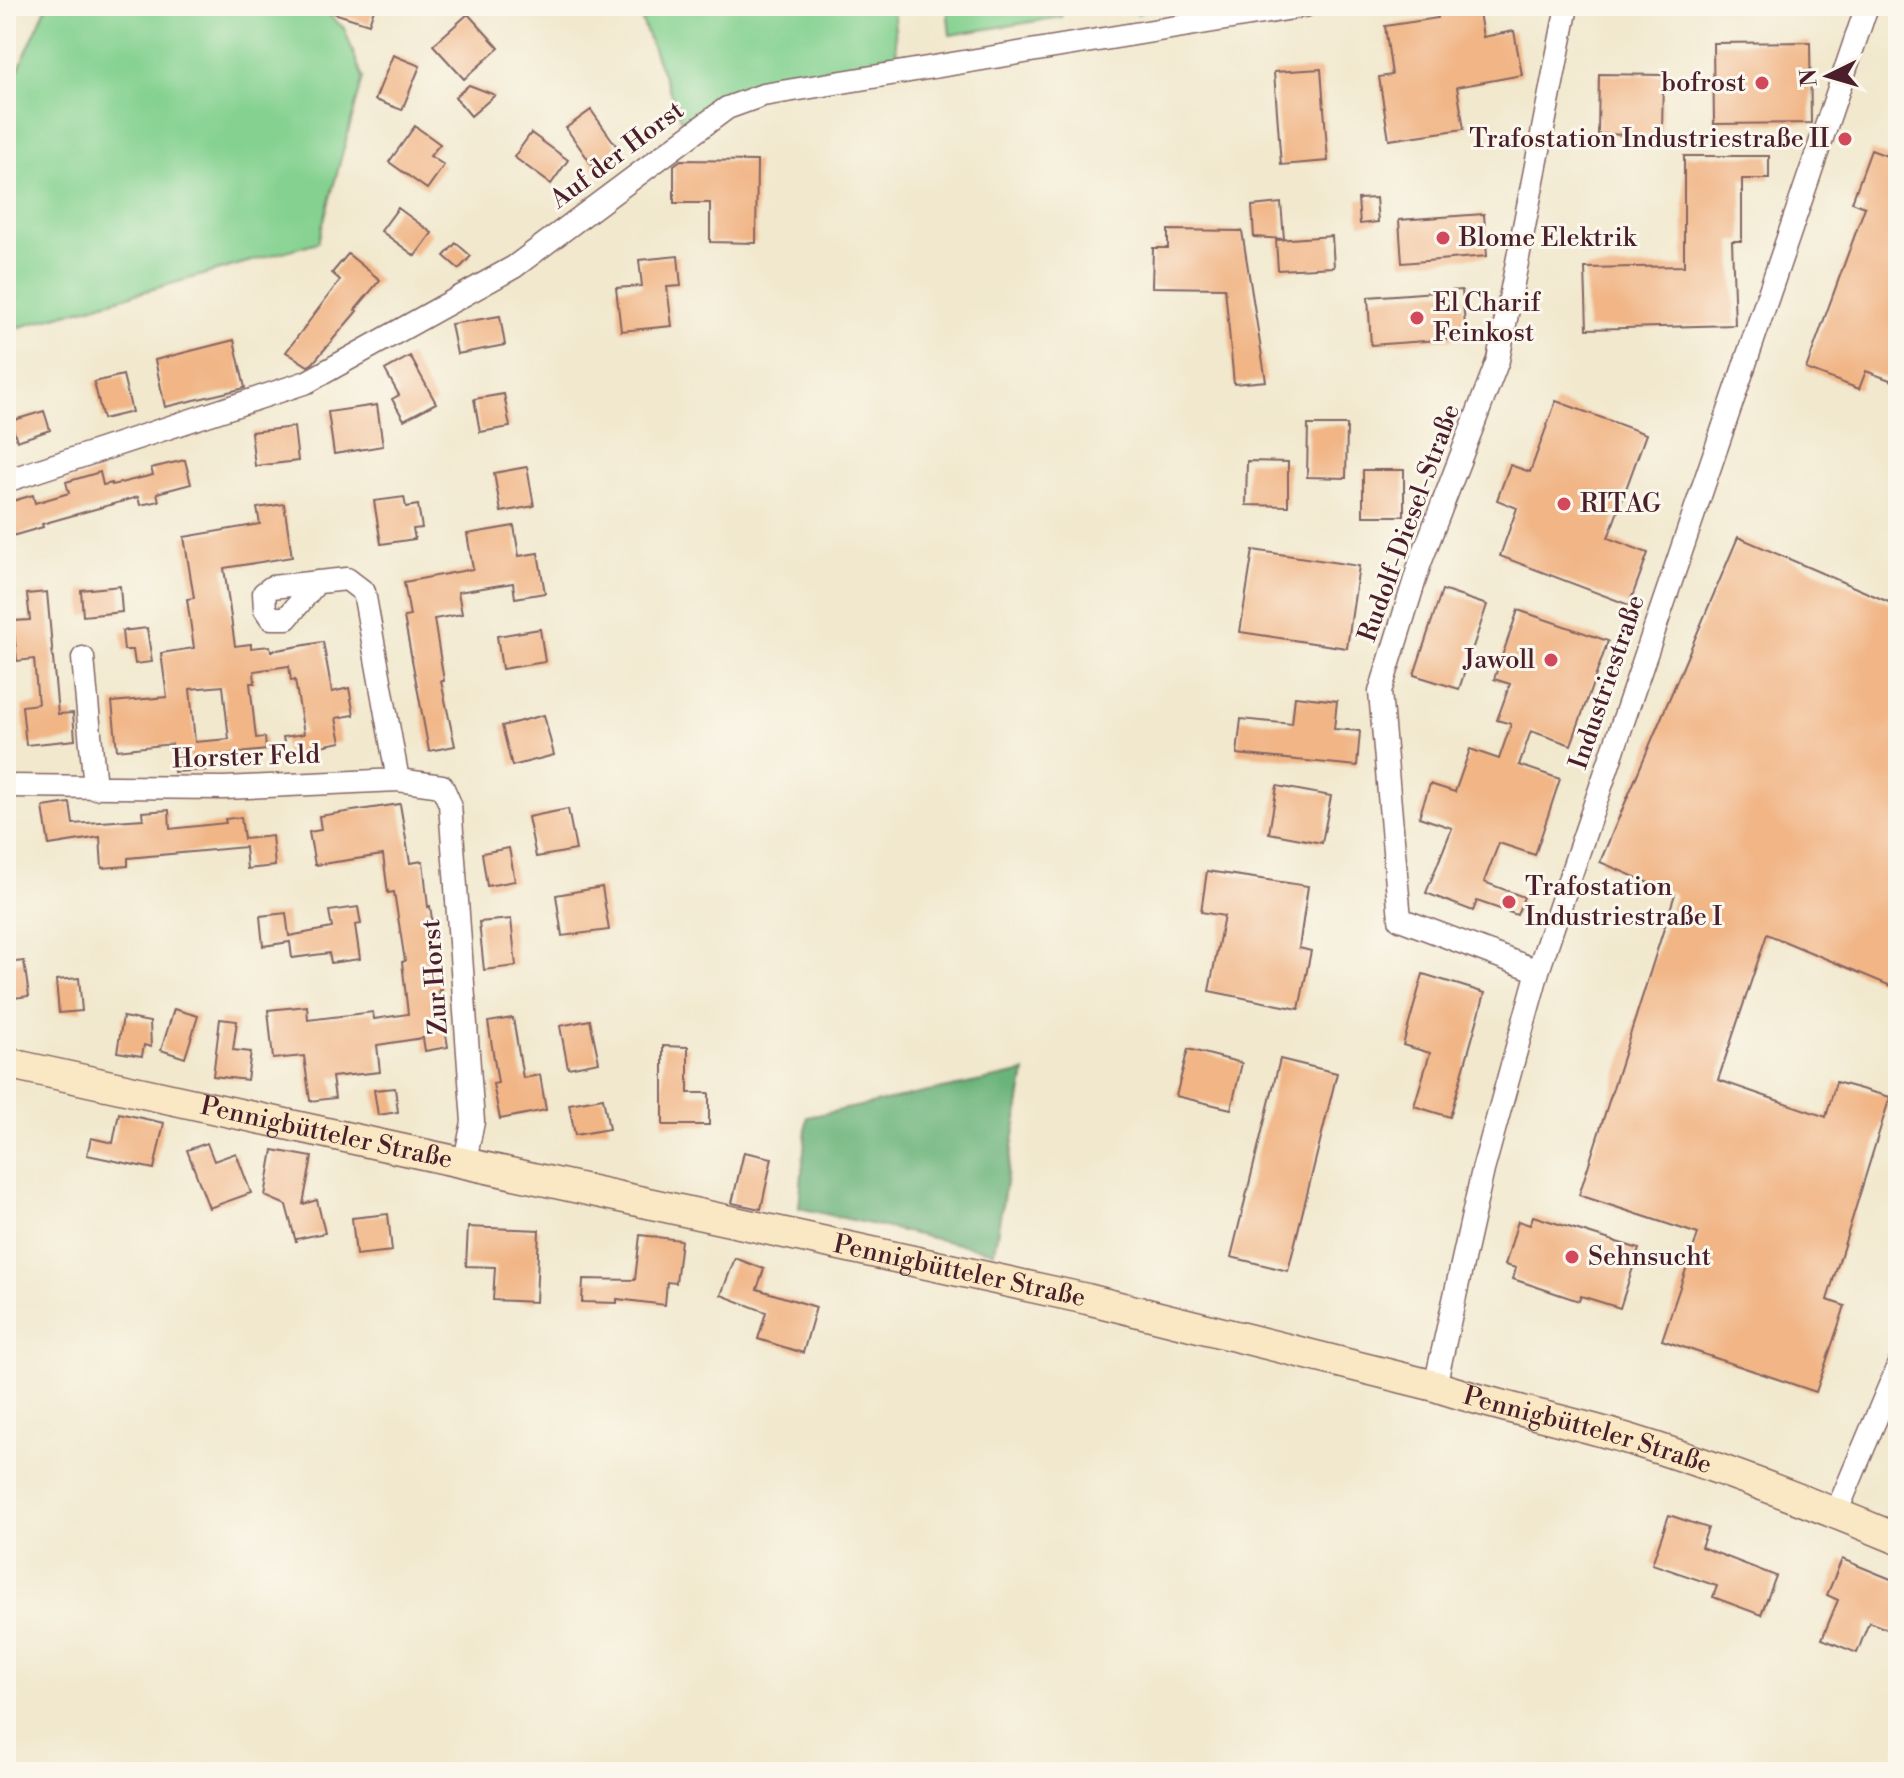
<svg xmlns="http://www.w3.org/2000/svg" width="1904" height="1778" viewBox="0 0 1904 1778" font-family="'Libre Bodoni',serif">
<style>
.green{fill:#84d190;stroke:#67785e;stroke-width:2}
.forest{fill:#6bb37a;stroke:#5a6952;stroke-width:2}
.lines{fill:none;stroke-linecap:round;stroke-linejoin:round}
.stream{stroke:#53b5d2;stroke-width:6}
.building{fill:#f1b586;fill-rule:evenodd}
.street-casing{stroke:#846564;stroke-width:25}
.secondary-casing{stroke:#846564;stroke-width:33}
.street{stroke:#fff;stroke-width:22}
.secondary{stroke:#fae7c3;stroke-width:30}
.poi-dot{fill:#d1495b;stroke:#fbf7ec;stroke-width:3}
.labels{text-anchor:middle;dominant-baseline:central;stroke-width:6;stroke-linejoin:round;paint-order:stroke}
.poi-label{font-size:26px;fill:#4a1f2b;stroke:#fbf7ec;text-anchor:start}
.street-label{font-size:26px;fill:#4a1f2b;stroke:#fbf7ec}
</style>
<rect width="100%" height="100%" fill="#fbf7ec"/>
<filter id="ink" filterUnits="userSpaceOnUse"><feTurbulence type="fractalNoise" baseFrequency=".0125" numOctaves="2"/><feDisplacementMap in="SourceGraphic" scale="16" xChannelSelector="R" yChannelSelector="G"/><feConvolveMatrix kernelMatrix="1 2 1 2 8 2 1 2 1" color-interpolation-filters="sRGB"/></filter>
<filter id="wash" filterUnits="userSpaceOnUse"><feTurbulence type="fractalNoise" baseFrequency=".006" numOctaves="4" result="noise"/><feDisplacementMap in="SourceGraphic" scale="32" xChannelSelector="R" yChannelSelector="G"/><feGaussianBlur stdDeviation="1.8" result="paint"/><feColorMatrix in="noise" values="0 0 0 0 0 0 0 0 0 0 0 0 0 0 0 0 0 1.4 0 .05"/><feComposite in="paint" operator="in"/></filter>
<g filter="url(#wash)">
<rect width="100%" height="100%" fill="#f1e8cd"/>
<path class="green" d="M47 6H318L344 28 363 78 318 242 9 330 6 326V97Z
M636 6H893L897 57 772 79 716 99 682 122Z
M947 6H1062V17L950 35Z"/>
<path class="forest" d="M1025 1072 994 1252 799 1208 807 1117Z"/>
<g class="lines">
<path class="stream" d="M1137 6 1138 12"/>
</g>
<g id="blocks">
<path class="building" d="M324 6H375L369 24 324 10Z
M1436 6H1478L1483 37 1514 31 1522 75 1457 87 1464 129 1389 140 1379 77 1392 75 1385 26 1438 18Z
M468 14 499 48 464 79 433 45Z
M1810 42 1811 123 1714 124 1713 43Z
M393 55 420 66 402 110 375 100Z
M1321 69 1328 161 1281 165 1274 72Z
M1599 74 1663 75 1662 136 1598 134Z
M469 85 495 95 471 116 455 97Z
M591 110 620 151 595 169 566 128Z
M415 126 440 144 430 156 444 165 427 189 389 162Z
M531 133 568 160 551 184 514 157Z
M1871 150 1898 160V383L1866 371 1859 389 1806 369 1865 207 1852 202Z
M1684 156H1769V179H1742V241H1732L1735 325 1587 329 1585 268 1684 266Z
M681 160 757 161 756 243 710 242V203H674V165Z
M1376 198 1378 222 1360 224 1358 199Z
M1281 203 1284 239 1254 237 1252 206Z
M398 208 432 233 415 256 381 231Z
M1484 214 1487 256 1402 263 1399 220Z
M1168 230 1242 231 1266 381 1234 384 1225 288 1152 287 1153 248H1168Z
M1332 236 1334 267 1278 270 1276 240Z
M456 243 471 256 459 269 444 256Z
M348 254 380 280 355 310 357 311 313 363 308 366 286 352 340 280 332 273Z
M678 256 681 286 667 287 672 326 621 331 616 288 642 286 639 260Z
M1462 290 1466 338 1371 345 1368 297Z
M500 316 505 345 457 354 451 324Z
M234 340 245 388 165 407 155 360Z
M410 356 436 403 404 420 392 399 399 395 385 370Z
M123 375 132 412 103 419 94 382Z
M504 394 510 427 480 432 474 399Z
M1556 401 1646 434 1608 538 1648 553 1629 605 1500 556 1517 508 1497 500 1510 465 1530 472Z
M377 405 383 446 334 454 328 412Z
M44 411 50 430 17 441 11 421Z
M1308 425H1347L1346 478 1307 477Z
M294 427 298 461 255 466 251 432Z
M185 460 191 484 157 493 159 501 140 505 138 497 42 524 43 527 9 537 6 503 33 495 35 503 69 493 66 482 100 472 103 485 112 483V485L153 475 151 468Z
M1247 461 1288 462V506L1246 505Z
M527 467 534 506 501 512 494 473Z
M1363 470H1404V516H1363Z
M404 497 406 507 418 505 422 528 413 529 415 539 381 544 374 501Z
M284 504 292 557 224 568 235 646 251 644V648L270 646 271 651 323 642 332 692 349 688 354 715 336 718 341 742 310 748 311 754 287 758 283 737 304 734 295 680 291 681 289 666 254 671 255 683H250L256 738 265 737 266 750 206 757 207 770 174 772 172 744 117 750 112 702 167 697 161 653 194 648 187 599 194 598 184 537 260 524 257 508ZM223 686 229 739 195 742 190 689Z
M514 526 519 556 538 553 545 593 515 598 513 583 458 592 462 614 434 619 444 681H441L455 746 429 751 404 617 410 616 404 582 473 569 467 534Z
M1738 537 1898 606V989L1767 934 1718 1080 1826 1117 1836 1082 1890 1097 1827 1300 1845 1306 1816 1392 1662 1340 1698 1234 1579 1195 1675 894 1600 862Z
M1253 550 1359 566 1347 648 1240 632Z
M120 586 122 612 83 616 81 590Z
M1442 590 1487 605 1459 689 1414 675Z
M47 592 58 714 73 713 75 740 26 745 22 706 38 704 34 659 17 661 13 621 30 620 27 594Z
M1518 610 1608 641 1571 745 1531 731 1519 765 1560 779 1535 855 1499 843 1484 882 1524 897 1517 915 1477 901 1473 911 1426 893 1452 828 1419 817 1430 784 1455 792 1470 749 1499 759 1511 724 1497 720 1510 684 1494 679Z
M147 628 152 662 135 664 133 650H124L122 631Z
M540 629 545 662 502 669 497 636Z
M1295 696 1337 701 1334 729 1360 731 1357 766 1237 754 1241 719 1292 724Z
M544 715 554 755 512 766 502 726Z
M1277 786 1331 796 1322 843 1269 833Z
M70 803 73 824 143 819 142 812 169 810 170 829 226 823 225 819 241 817 244 839 272 836 275 866 247 869 245 847 128 858V866L102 868 100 837 49 845 43 807Z
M400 804 410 863 423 861 428 907 430 906 439 964 442 990H439L448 1047 425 1051 423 1038 377 1045 380 1072 332 1077 335 1098 310 1101 304 1056 273 1059 268 1010 307 1006 308 1020 373 1012 374 1019 408 1014 402 962 405 961 394 892 388 893 383 855 315 865 309 832 321 830 319 816Z
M568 809 576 850 536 857 528 817Z
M509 848 515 881 487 886 482 853Z
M1207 871 1308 886 1299 948 1311 951 1299 1009 1209 991 1224 916 1201 912Z
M602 887 609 930 562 936 556 895Z
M358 907 361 924 355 925 360 959 331 963 329 953 292 958 290 942 263 946 260 916 286 913 289 936 332 928 329 911Z
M511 919 516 966 484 970 479 922Z
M24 961 29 996 6 999V963Z
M1423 974 1485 993 1450 1117 1414 1106 1430 1053 1403 1045Z
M79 978 82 1011 59 1013 56 980Z
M174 1009 198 1016 185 1058 161 1050Z
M123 1017 150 1022 151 1047 144 1045 142 1056 117 1052Z
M513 1018 523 1078 540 1075 546 1110 500 1119 493 1084 498 1083 488 1022Z
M220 1019 237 1021 233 1050 251 1052 247 1080 213 1076Z
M590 1020 599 1062 568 1068 560 1026Z
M663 1046 688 1047V1093H709V1125H663Z
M1188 1049 1242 1063 1231 1109 1176 1096Z
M1280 1059 1337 1073 1288 1271 1231 1257Z
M395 1088 398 1112 378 1115 374 1090Z
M603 1098 609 1129 575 1135 569 1104Z
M119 1113 164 1123 154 1169 87 1155 91 1138 113 1143Z
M207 1143 214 1161 236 1153 251 1193 209 1208 187 1150Z
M273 1150 312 1157 303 1204 317 1200 325 1233 296 1239V1242L286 1205 265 1196Z
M744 1152 772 1158 761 1209 732 1203Z
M388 1214 392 1251 356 1255 352 1218Z
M1533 1216 1639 1249 1620 1308 1581 1296 1579 1301 1513 1279 1516 1268 1505 1265 1518 1221 1530 1225Z
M468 1227 539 1230 536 1302 493 1300 495 1267 466 1266Z
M640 1235 681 1240 676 1283 667 1282 665 1305 617 1299V1303L582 1302 583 1279 635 1280Z
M735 1258 764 1269 757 1289 816 1307 803 1353 758 1339 766 1312 721 1295Z
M1669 1515 1708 1528 1701 1547 1776 1576 1761 1615 1713 1597 1717 1586 1652 1564Z
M1842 1559 1898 1582V1623L1894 1632 1869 1622 1857 1653 1822 1639 1838 1600 1827 1595Z"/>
</g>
</g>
<g filter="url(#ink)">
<use href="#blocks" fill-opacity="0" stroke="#846564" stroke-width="2"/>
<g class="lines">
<g class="street-casing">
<path id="street" d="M6 481 307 382 514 267 727 108 763 95 1305 6
M317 582 287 618H271L265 609 264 593 272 587 347 579 364 592 398 780
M83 658 95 788
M6 786 224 788 398 780 442 786 450 804 473 1122 464 1165
M1538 971 1400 919 1380 692 1420 563 1498 360 1567 6
M1435 1386 1483 1170 1538 971 1867 6
M1836 1513 1898 1366"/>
</g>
<g class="secondary-casing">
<g id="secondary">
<path id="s1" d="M6 1063 1087 1299 1435 1386C1503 1409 1573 1421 1641 1443 1728 1470 1814 1504 1898 1539"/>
</g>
</g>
<use href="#street" class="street"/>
<use href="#secondary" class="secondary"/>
</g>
</g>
<g class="poi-dot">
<circle cx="1762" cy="83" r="8"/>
<circle cx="1845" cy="139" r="8"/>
<circle cx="1443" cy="238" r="8"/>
<circle cx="1417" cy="318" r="8"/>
<circle cx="1564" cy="504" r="8"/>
<circle cx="1551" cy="660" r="8"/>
<circle cx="1509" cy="902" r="8"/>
<circle cx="1572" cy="1257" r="8"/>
</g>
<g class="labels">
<g class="poi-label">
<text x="1746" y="83" text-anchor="end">bofrost</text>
<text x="1829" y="139" text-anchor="end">Trafostation Industriestraße II</text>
<text x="1459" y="238">Blome Elektrik</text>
<text x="1433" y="303">El Charif<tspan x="1433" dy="30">Feinkost</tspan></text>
<text x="1580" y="504">RITAG</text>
<text x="1535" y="660" text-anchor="end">Jawoll</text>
<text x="1525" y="887">Trafostation<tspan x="1525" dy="30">Industriestraße I</tspan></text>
<text x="1588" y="1257">Sehnsucht</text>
</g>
<g class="street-label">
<text transform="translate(617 155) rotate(-37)">Auf der Horst</text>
<text transform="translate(1409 523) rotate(-70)">Rudolf-Diesel-Straße</text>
<text transform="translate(1607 682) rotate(-71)">Industriestraße</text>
<text transform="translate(246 757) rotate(-2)">Horster Feld</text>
<text transform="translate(435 977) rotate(-94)">Zur Horst</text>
<text stroke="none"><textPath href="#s1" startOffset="328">Pennigbütteler Straße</textPath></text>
<text stroke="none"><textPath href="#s1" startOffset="976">Pennigbütteler Straße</textPath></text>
<text stroke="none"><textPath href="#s1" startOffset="1624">Pennigbütteler Straße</textPath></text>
</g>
</g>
<rect width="1904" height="1778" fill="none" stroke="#fbf7ec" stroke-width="32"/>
<g transform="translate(1828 76) rotate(265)" stroke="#fbf7ec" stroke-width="6" paint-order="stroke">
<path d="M0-6L14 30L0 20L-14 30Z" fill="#4a1f2b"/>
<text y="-12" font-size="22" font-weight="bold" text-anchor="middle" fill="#4a1f2b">N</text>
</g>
</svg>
